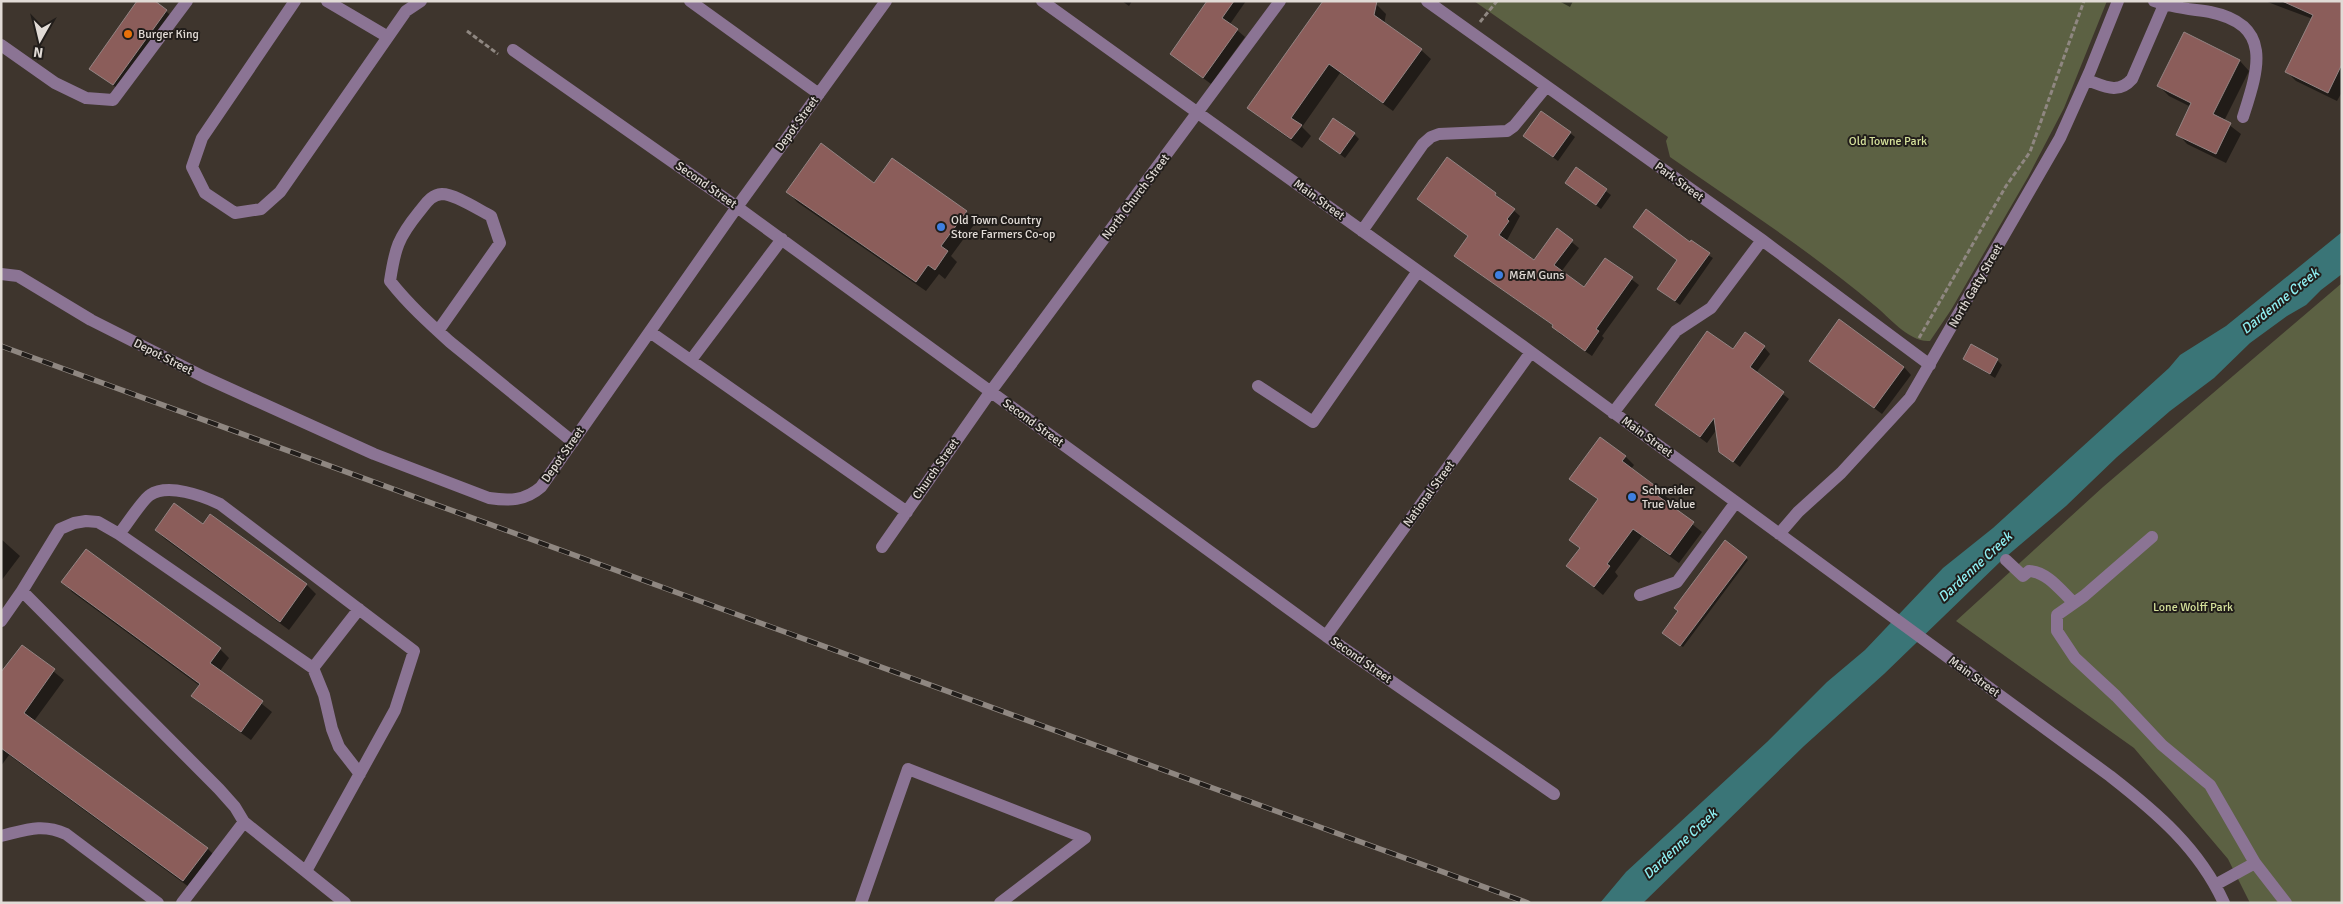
<svg xmlns="http://www.w3.org/2000/svg" width="2343" height="904" viewBox="0 0 2343 904" font-family="Signika,sans-serif">
<style>
.green{fill:#5c6143}
.water{fill:#3a7577}
.shadow{fill:#0007}
.building{fill:#8b5d5a;stroke:#948483}
.lines{fill:none;stroke-linecap:round;stroke-linejoin:round}
.path{stroke:#8f8781;stroke-width:3;stroke-dasharray:5 2.5;stroke-linecap:butt}
.minor{stroke:#8b7494;stroke-width:12}
.rail-casing{stroke:#8f8781;stroke-width:5.5}
.rail{stroke:#211d1a;stroke-width:4;stroke-dasharray:11;stroke-linecap:butt}
.food-dot{fill:#e8710a;stroke:#211d1a;stroke-width:2}
.shop-dot{fill:#3f7fe0;stroke:#211d1a;stroke-width:2}
.labels{text-anchor:middle;dominant-baseline:central;stroke-width:4;stroke-linejoin:round;paint-order:stroke}
.poi-label{font-size:12px;fill:#e1dbd6;stroke:#211d1a;text-anchor:start}
.street-label{font-size:12px;fill:#e1dbd6;stroke:#211d1a}
.park-label{font-size:12px;fill:#d5e19b;stroke:#211d1a}
.water-label{font-size:14px;font-style:italic;fill:#8eeff2;stroke:#211d1a}
</style>
<rect width="100%" height="100%" fill="#3e352d"/>
<path class="green" d="M1474 1H2107L2064 108 2028 177 1951 310 1930 341C1910 343 1889 317 1874 305 1810 251 1739 205 1670 157L1666 141 1668 137Z
M2342 283V903H2250L2228 859 2134 748 1956 621 2103 487Z"/>
<path class="water" d="M2342 232V274L2321 290 2306 305 2287 316 2250 343 2214 378 2170 411 2117 457 2066 506 2001 561 1884 674 1804 746 1643 903H1600L1626 872 1767 742 1827 682 1865 650 1943 568 1993 528 2169 368 2180 355 2226 326Z"/>
<path class="shadow" d="M1122 1H1132L1129 6Z
M1209 1H1246L1230 24 1245 37 1211 84 1171 54Z
M1559 1H1573L1570 7Z
M2265 1H2342V92L2337 101 2296 81 2287 72 2313 19Z
M1376 4 1386 14 1384 24 1421 50 1431 59 1393 111 1340 73 1302 127 1311 136 1302 148 1259 117 1249 107Z
M166 11 173 18 121 91 91 69Z
M2185 34 2240 61 2249 71 2224 121 2241 134 2226 163 2187 144 2178 134 2191 107 2169 96 2159 86Z
M1570 133 1575 137 1558 161 1524 136Z
M1354 134 1359 139 1345 158 1320 139Z
M1576 169 1611 195 1601 209 1566 183Z
M875 184 966 212 976 222 951 256 957 262 945 279 939 274 926 291 797 202 788 192Z
M1495 194 1520 216 1506 242 1534 262 1557 230 1579 248 1561 272 1584 289 1605 259 1639 285 1602 336 1604 338 1592 356 1560 334 1554 326 1462 262 1455 256 1469 237 1419 199Z
M1690 244 1713 258 1680 305 1658 289Z
M1764 347 1770 354 1756 373 1789 399 1740 467 1720 451 1717 429 1707 443 1656 405 1733 351Z
M1964 359 1997 360 2002 365 1995 378Z
M1810 360 1904 367 1911 375 1882 414Z
M1600 439 1626 457 1634 465 1631 469 1661 492 1670 500 1667 504 1702 532 1679 563 1642 536 1615 572 1618 576 1603 595 1568 566 1581 549 1571 540 1599 500 1571 478Z
M211 515 307 585 316 594 289 630 165 539 156 530 203 526Z
M1 539 20 556 1 581Z
M1746 558 1748 560 1683 647 1666 635Z
M63 582 220 649 229 658 220 671 272 712 251 740 202 705 193 696 200 686 72 592Z
M22 646 64 680 34 721 207 848 217 858 193 890 9 755 1 766V674Z"/>
<path class="building" d="M137 1H155L167 10 113 85 89 69Z
M1207 1H1234L1222 18 1238 29 1203 78 1170 54Z
M1323 1H1377L1374 15 1422 49 1383 103 1329 64 1291 118 1302 125 1291 139 1247 108Z
M2282 1H2342V64L2328 93 2285 72 2313 15Z
M2184 32 2240 60 2213 114 2231 123 2216 154 2176 135 2191 103 2157 86Z
M1541 111 1571 132 1553 157 1523 136Z
M1333 118 1355 133 1340 154 1319 139Z
M821 143 874 183 892 158 967 211 941 246 948 251 935 270 928 265 916 282 786 192Z
M1447 157 1496 193 1495 195 1515 209 1507 219 1509 221 1499 235 1534 260 1557 228 1573 240 1554 265 1584 287 1605 258 1633 277 1596 329 1599 331 1585 351 1552 327 1553 325 1454 256 1468 236 1417 199Z
M1576 167 1607 189 1596 205 1565 183Z
M1646 209 1690 242 1691 240 1710 253 1675 301 1657 289 1677 260 1633 227Z
M1839 319 1904 367 1874 408 1809 361Z
M1707 331 1733 349 1745 332 1765 346 1750 367 1784 392 1733 462 1719 452 1714 418 1700 437 1655 405Z
M1971 344 1998 359 1990 374 1963 359Z
M1600 437 1626 456 1622 461 1662 491 1658 496 1694 522 1670 555 1633 529 1607 564 1610 566 1594 587 1566 566 1580 548 1569 540 1598 499 1569 479Z
M174 503 203 524 210 514 307 584 280 622 155 530Z
M1725 540 1747 557 1680 646 1662 633 1678 611 1674 608Z
M86 549 221 648 210 663 263 701 241 732 191 696 200 684 61 582Z
M22 645 55 669 24 713 208 848 183 881 1 748V672Z"/>
<g class="lines">
<path class="path" d="M1480 22 1497 1
M467 31 498 54
M1919 338 2006 186 2030 152 2084 1"/>
<path class="minor" d="M295 1 202 138 192 167 205 193 235 213 261 209 280 192 406 11 421 1
M327 1 388 37
M690 1 819 94
M1042 1 1531 352 2110 776C2156 812 2199 848 2224 903
M1427 1 1762 240 1930 365
M2154 1C2172 8 2191 9 2210 12 2274 25 2258 70 2243 117
M1 45 55 83 86 98 113 100 187 1
M513 50 737 207 1326 636 1554 794
M2087 80C2104 86 2118 95 2132 79L2164 5
M1362 231 1423 144 1431 137 1439 134 1507 131 1514 126 1546 87
M1 274 18 276 91 320 204 377 374 454 489 498C509 501 525 501 541 487L737 207 886 1
M438 331 500 243 491 216C479 210 455 194 442 194 430 195 426 204 419 212 398 238 395 248 390 281 408 304 429 323 450 342L573 442
M650 332 907 512
M691 360 782 239
M1258 386 1313 422 1418 271
M1613 413 1676 331 1711 308 1762 240
M1779 534 1798 512 1841 473 1910 398 2060 138 2090 71 2118 1
M2152 537 2084 596 2057 615V631L2075 658 2116 696 2162 745 2210 785 2255 863
M882 547 991 391 1280 1
M2006 560 2023 576 2029 571C2048 572 2061 591 2074 603
M22 591 60 529 74 523 86 521 98 522 119 534
M1640 595 1677 582 1736 502
M1 621 22 591 219 789 235 807 244 822
M1326 636 1531 352
M313 668 324 695 332 729 339 747 360 774
M1 836C26 830 42 823 66 834L158 903
M306 871 395 710 414 651 220 504C203 496 168 483 150 495 142 500 126 526 119 534L313 668 359 609
M2215 885 2255 863 2286 903
M182 903 244 822 345 903
M861 903 908 769 1085 838 1000 903"/>
<g class="rail-casing">
<path id="rail" d="M1 346 1528 903"/>
</g>
<use href="#rail" class="rail"/>
</g>
<circle class="food-dot" cx="128" cy="34" r="5"/>
<g class="shop-dot">
<circle cx="941" cy="227" r="5"/>
<circle cx="1499" cy="275" r="5"/>
<circle cx="1632" cy="497" r="5"/>
</g>
<g class="labels">
<g class="poi-label">
<text x="138" y="34">Burger King</text>
<text x="951" y="220">Old Town Country<tspan x="951" dy="14">Store Farmers Co-op</tspan></text>
<text x="1509" y="275">M&amp;M Guns</text>
<text x="1642" y="490">Schneider<tspan x="1642" dy="14">True Value</tspan></text>
</g>
<g class="street-label">
<text transform="translate(797 124) rotate(-54)">Depot Street</text>
<text transform="translate(1679 182) rotate(36)">Park Street</text>
<text transform="translate(706 185) rotate(35)">Second Street</text>
<text transform="translate(1136 197) rotate(-53)">North Church Street</text>
<text transform="translate(1319 200) rotate(36)">Main Street</text>
<text transform="translate(1976 286) rotate(-60)">North Gatty Street</text>
<text transform="translate(163 357) rotate(27)">Depot Street</text>
<text transform="translate(1033 423) rotate(36)">Second Street</text>
<text transform="translate(1647 437) rotate(36)">Main Street</text>
<text transform="translate(563 455) rotate(-55)">Depot Street</text>
<text transform="translate(936 469) rotate(-55)">Church Street</text>
<text transform="translate(1429 494) rotate(-54)">National Street</text>
<text transform="translate(1361 660) rotate(35)">Second Street</text>
<text transform="translate(1974 677) rotate(36)">Main Street</text>
</g>
<g class="park-label">
<text x="1888" y="141">Old Towne Park</text>
<text x="2193" y="607">Lone Wolff Park</text>
</g>
<g class="water-label">
<text transform="translate(2280 301) rotate(-39)">Dardenne Creek</text>
<text transform="translate(1975 567) rotate(-43)">Dardenne Creek</text>
<text transform="translate(1680 844) rotate(-43)">Dardenne Creek</text>
</g>
</g>
<rect width="2343" height="904" fill="none" stroke="#e1dbd6" stroke-width="5"/>
<g transform="translate(40 40) rotate(188)" stroke="#211d1a" stroke-width="4" paint-order="stroke">
<path d="M0-4L9 19L0 12L-9 19Z" fill="#e1dbd6"/>
<text y="-8" font-size="14" font-weight="bold" text-anchor="middle" fill="#e1dbd6">N</text>
</g>
</svg>
